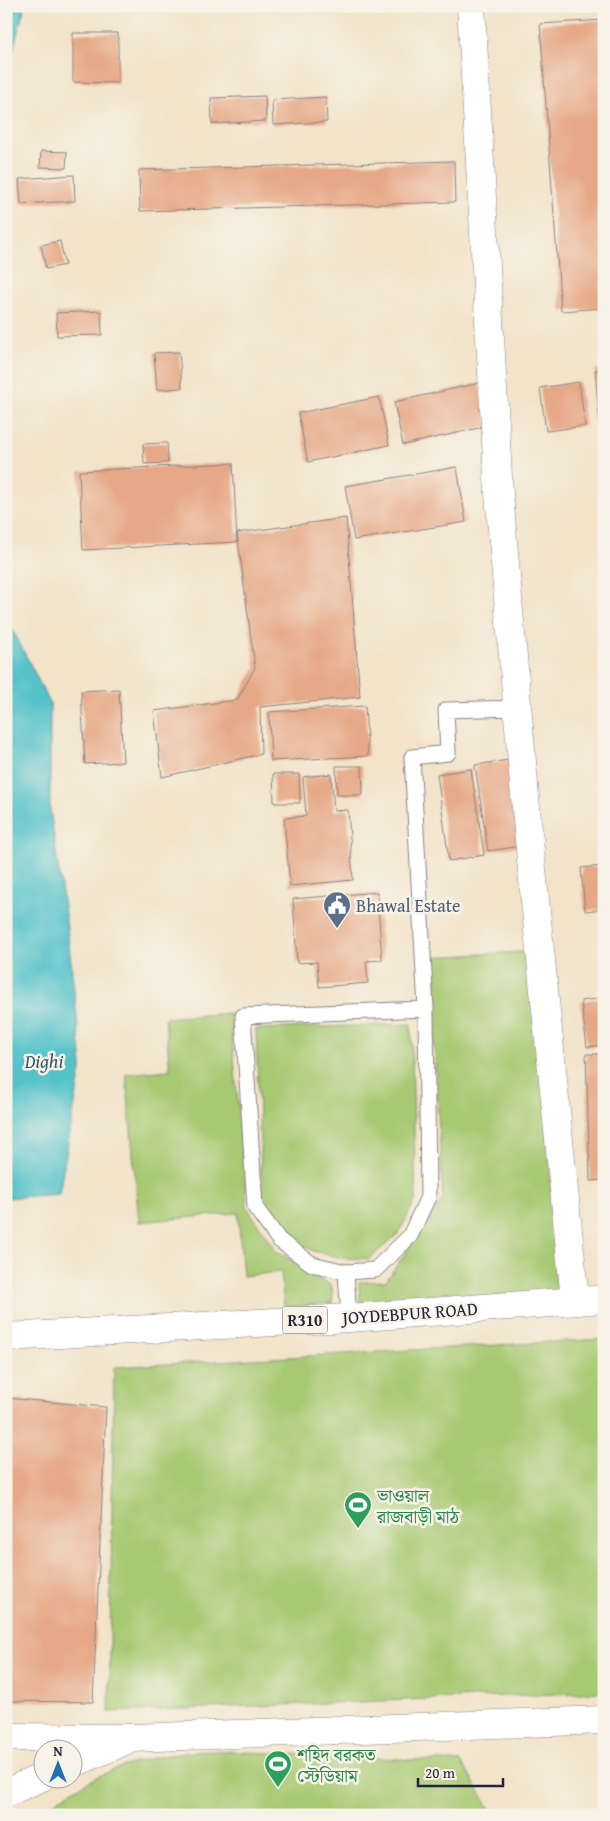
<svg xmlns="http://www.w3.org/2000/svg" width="610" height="1821" viewBox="0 0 610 1821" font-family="'Gentium Book Plus','Noto Serif Bengali',serif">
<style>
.green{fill:#a7c972;stroke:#647656}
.water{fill:#55c2ca;stroke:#3c7282}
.building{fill:#e6a886}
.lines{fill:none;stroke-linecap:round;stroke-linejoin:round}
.service-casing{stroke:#8a8282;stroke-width:17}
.minor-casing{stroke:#8a8282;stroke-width:29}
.primary-casing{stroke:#8a8282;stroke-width:29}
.service{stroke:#fff;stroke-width:15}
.minor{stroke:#fff;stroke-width:28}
.primary{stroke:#fff;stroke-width:28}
.labels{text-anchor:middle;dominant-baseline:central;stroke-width:5;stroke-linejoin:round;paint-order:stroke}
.shield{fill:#f7f3e8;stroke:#62616f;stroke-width:1}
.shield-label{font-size:16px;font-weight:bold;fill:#22223b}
.service-label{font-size:18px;fill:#4e5e75;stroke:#f7f3e8;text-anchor:start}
.street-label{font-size:18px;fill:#22223b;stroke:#f7f3e8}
.leisure-label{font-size:18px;fill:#27864d;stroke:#f7f3e8;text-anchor:start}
.water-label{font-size:19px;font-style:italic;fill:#345a6d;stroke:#f7f3e8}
</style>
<rect width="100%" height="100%" fill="#f7f3e8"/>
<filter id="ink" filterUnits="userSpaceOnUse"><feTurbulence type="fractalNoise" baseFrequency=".02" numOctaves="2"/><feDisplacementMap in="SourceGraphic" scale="10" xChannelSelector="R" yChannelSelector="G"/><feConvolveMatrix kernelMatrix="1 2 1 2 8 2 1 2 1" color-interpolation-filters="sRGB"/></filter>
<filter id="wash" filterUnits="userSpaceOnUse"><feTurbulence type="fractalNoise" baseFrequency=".0096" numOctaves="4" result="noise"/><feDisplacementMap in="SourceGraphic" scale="20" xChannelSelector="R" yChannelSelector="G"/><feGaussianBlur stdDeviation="1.12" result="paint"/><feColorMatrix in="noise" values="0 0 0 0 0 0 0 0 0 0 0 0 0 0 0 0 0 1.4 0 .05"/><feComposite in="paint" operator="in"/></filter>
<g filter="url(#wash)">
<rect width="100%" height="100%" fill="#f2e3c9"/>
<path class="green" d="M537 951 557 1292 360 1303 359 1282 386 1281 443 1199 429 957Z
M230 1013 247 1207 275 1250 332 1286 333 1303 284 1307 281 1272 243 1276 238 1213 139 1222 126 1074 170 1070 165 1018Z
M411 1024 416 1199 399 1233 369 1259 342 1258 313 1251 284 1232 262 1201 256 1029Z
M604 1339V1692L109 1712 114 1367Z
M206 1750 461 1762 494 1815H38C72 1786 119 1763 164 1756 178 1753 192 1753 206 1750Z"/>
<path class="water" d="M6 6H25L6 75Z
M6 617 50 703V809L68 935 82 1064 59 1194 6 1198Z"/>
<g id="blocks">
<path class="building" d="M604 20V308L561 311 540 24Z
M73 33H118V83L73 82Z
M265 96 266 121 212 124 211 98Z
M326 97 327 122 273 125 272 100Z
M41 151 67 152 66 168 40 167Z
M454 161 455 202 140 211 139 170Z
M74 175 75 201 21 204 19 179Z
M60 241 65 265 46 269 41 245Z
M101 311 102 335 57 336 56 313Z
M179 352 182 388 157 390 154 353Z
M604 369V428H600L595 370Z
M579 382 585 426 546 431 540 388Z
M479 383 488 426 403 445 394 402Z
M379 397 389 445 308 462 298 413Z
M167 443 168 463 144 464 143 444Z
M233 463 237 542 83 550 79 471Z
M457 467 466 522 354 540 345 486Z
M346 518 360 697 260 707 261 754 162 777 154 711 237 700 255 668 237 533Z
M119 689 123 762 85 764 81 691Z
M365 706 368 756 271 761 269 712Z
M509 760 522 846 488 851 475 765Z
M336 766H362L363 795H337Z
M471 769 484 855 449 861 437 774Z
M273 774H299L300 803H274Z
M331 774 334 811 348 810 353 880 290 886 284 818 306 816 303 777Z
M604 866V909L585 911 581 868Z
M377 892 382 960 366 961 368 983 319 987 317 962 297 963 293 899Z
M604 998V1045L587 1047 581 1001Z
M586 1054H604V1180L590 1181Z
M6 1398 106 1407 93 1702 6 1701Z"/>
</g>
</g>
<g filter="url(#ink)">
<use href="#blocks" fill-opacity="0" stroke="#8a8282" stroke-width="1"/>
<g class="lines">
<g class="service-casing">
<path id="service" d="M426 1009 412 757 448 753 446 710 518 708
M346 1272 375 1270 410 1236 428 1197 426 1009 243 1016 255 1207 279 1240 312 1264 346 1272 349 1318"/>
</g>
<g class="minor-casing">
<path id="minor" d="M471 6 499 494 527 820 575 1300
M6 1737 131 1738 604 1720
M72 1764 123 1742
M6 1793 42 1777"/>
</g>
<g class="primary-casing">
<path id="primary" d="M6 1337 349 1318 604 1299"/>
</g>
<use href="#service" class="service"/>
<use href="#minor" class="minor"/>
<use href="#primary" class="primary"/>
</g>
</g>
<defs>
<g id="civic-pin" transform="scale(1.4375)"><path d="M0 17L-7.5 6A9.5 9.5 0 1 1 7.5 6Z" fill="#5c6f8a" stroke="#f7f3e8"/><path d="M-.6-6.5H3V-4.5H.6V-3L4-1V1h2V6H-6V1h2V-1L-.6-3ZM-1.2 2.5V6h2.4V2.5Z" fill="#fff"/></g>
<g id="stadium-pin" transform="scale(1.4375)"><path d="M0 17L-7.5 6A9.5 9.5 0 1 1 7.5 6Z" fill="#2e9e5b" stroke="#f7f3e8"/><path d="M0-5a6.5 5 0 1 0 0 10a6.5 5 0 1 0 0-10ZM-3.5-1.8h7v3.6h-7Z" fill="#fff"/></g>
</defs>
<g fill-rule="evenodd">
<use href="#civic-pin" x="337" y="905"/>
<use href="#stadium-pin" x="358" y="1505"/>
<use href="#stadium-pin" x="278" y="1764"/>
</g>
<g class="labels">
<rect class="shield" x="282.5" y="1306.5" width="45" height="27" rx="4"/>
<g class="shield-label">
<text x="305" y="1320">R310</text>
</g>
<g class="service-label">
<text x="356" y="905">Bhawal Estate</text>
</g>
<g class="street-label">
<text transform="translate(410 1313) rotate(-4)">JOYDEBPUR ROAD</text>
</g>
<g class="leisure-label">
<text x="377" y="1495">ভাওয়াল<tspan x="377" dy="21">রাজবাড়ী মাঠ</tspan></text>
<text x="297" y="1754">শহিদ বরকত<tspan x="297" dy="21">স্টেডিয়াম</tspan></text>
</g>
<g class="water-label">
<text x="44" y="1061">Dighi</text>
</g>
</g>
<rect width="610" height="1821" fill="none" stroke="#f7f3e8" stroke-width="25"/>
<g transform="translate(58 1764)"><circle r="24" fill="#f7f3e8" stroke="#a29fa3"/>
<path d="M0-4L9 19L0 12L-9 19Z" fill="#1f6fb2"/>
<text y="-8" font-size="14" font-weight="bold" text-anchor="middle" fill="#22223b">N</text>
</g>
<path d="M418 1778v8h85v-8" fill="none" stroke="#22223b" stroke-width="2.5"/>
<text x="425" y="1778" font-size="15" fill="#22223b" stroke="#f7f3e8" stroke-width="4" paint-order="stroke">20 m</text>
</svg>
